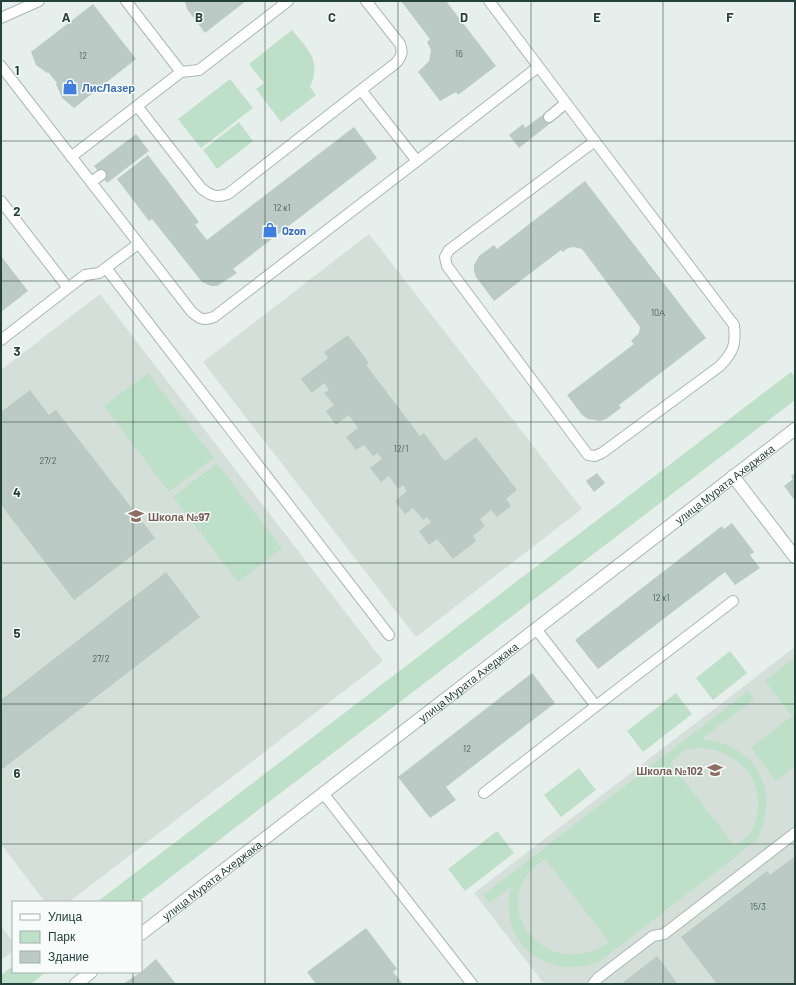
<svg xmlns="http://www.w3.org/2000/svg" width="796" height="985" viewBox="0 0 796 985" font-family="Barlow,sans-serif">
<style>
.built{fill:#d4dfda}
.green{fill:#bfe0c8;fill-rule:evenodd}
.building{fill:#bbcac4}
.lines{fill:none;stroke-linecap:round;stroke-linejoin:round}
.lane-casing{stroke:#a8b8b2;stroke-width:12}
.street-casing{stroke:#a8b8b2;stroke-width:14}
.lane{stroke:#fff;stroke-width:10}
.street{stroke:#fff;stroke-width:12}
.grid{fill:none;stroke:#24423a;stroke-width:1;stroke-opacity:0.55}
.labels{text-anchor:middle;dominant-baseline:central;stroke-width:3;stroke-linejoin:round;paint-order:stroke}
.number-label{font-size:9px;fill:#4a645c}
.shop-label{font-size:11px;font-weight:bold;fill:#366cbe;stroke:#f7fbf9;text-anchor:start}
.street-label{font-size:11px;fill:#24423a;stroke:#f7fbf9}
.education-label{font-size:11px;font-weight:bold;fill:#785e54;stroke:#f7fbf9;text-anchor:start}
.grid-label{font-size:13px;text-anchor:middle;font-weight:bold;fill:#24423a;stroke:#f7fbf9;stroke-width:3;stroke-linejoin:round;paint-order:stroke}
</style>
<rect width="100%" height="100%" fill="#e6efeb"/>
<path class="built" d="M369 234 582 509 416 637 203 362Z
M100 294 383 661 69 902H45L1 844V370Z
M795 647V984H544L474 893Z
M1 926 13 942V951L1 960Z"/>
<path class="green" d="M292 30C308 50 322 60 310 87L316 95 281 122 256 89 264 83 249 64Z
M230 79 253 108 201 148 178 119Z
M239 122 253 141 217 169 203 150Z
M791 372 795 377V400L138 902H97Z
M148 373 214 458 169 492 104 406Z
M217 463 282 548 238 582 173 497Z
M730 651 747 673 713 700 696 678Z
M795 657V712L791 715 765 681Z
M748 691 754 699 702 739C757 744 781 791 757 840L599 962C548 982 497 943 511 887L490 903 483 895ZM697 748C731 748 761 772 758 809 757 817 755 828 749 834 745 839 739 842 735 846L670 763 685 750ZM545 859 609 942C550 985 477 905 545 859Z
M676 693 692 714 643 752 627 731Z
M795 713V766L776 781 751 748Z
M579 768 596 790 561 817 544 795Z
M497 831 514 853 465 891 448 869Z
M13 966V972H46L31 984H1V975Z"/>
<path class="building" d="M185 1H246L205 33 187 9Z
M401 1H446L496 66 458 95 456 92 440 101 418 72 429 61 431 50 427 42 430 39Z
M93 4 136 59 74 108 62 98 56 84 57 83 48 72 47 73 36 65 31 52Z
M545 113 552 122 519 148 509 135 523 124 525 128Z
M354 127 377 158 233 269 237 273 217 286H211L202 282 152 219 149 221 117 179 148 155 199 222 195 225 207 240Z
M136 134 149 151 107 183 94 166Z
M585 181 706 338 619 405 621 408 606 419 600 421 588 419 582 415 567 395 634 344 631 341 639 333 640 327 582 249 574 247 568 248 563 252 561 250 494 301 476 277 474 271V265L479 256 494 245 497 249Z
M1 256 28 291 1 312Z
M348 335 369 363 366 365 420 436 424 433 445 461 476 437 517 490 506 499 511 506 497 517 491 510 480 519 485 526 473 536 476 541 453 559 437 539 429 545 419 531 431 522 427 517 423 520 413 508 405 514 395 501 407 491 403 485 398 489 389 476 381 482 370 468 382 459 378 453 373 456 364 445 356 450 346 437 358 428 349 415 336 425 326 411 334 405 324 393 329 390 324 383 312 393 301 379 328 358 324 352Z
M30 390 49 415 56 410 155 538 74 600 1 505V412Z
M597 473 605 483 594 492 586 481Z
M795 473V501L784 486 793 479 791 476Z
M732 523 754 552 750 555 760 568 735 585 725 572 598 669 575 640 722 526 724 529Z
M166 572 200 617 1 770V700Z
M532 673 555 703 446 787 456 800 430 818 398 777Z
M795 856V984H717L681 937 767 871 770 875Z
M366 928 397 969 393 972 403 984H316L307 972Z
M657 956 678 984H621Z
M156 959 176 984H123L141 972Z"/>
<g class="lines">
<g class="lane-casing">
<path id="lane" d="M126 1 181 72 137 106
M489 1 566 103 734 325C736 345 734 351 720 366L602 453 595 456 588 455 447 266 445 257 449 250 595 141
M1 18 39 1
M1 66 191 311C199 319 203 321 214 317L417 161 361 90 228 194C216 198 211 196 201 188L137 106 71 157
M181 72 199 70 288 1
M361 90 396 63C402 56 403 52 400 44L366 1
M549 117 566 103
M417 161 538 67
M91 182 101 175
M1 201 68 288 1 340
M106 268 389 635
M68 288 85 275 99 273 138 244
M596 706 733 601
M323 793 472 984
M484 793 596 706 536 629
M593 984 598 978 653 936 664 934 795 833"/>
</g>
<g class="street-casing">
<g id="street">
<path d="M733 476 795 557"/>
<path id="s1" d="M141 934 795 429"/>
<path d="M76 984 91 972"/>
</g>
</g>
<use href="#lane" class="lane"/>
<use href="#street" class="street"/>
</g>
<path class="grid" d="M133 1V902M265 1V984M398 1V984M531 1V984M663 1V984M1 141H795M1 281H795M1 422H795M1 563H795M1 704H795M1 844H795M133 972V984"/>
<defs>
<g id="shop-bare" transform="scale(1.2)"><path d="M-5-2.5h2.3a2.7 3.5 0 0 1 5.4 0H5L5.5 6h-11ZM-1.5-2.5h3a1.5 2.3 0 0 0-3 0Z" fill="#3f7fe0" stroke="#f7fbf9" stroke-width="2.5" paint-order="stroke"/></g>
<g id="school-bare" transform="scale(1.2)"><path d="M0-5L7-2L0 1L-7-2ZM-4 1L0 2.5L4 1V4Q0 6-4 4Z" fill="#8d6e63" stroke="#f7fbf9" stroke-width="2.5" paint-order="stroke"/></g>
</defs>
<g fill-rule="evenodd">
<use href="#shop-bare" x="70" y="87"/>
<use href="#shop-bare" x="270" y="230"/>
<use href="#school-bare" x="136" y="516"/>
<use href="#school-bare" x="715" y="770"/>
</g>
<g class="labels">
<g class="number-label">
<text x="459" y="53">16</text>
<text x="83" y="55">12</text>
<text x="282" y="207">12 к1</text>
<text x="658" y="312">10А</text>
<text x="401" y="448">12/1</text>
<text x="48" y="460">27/2</text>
<text x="661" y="597">12 к1</text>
<text x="101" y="658">27/2</text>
<text x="467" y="748">12</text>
<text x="758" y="906">15/3</text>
</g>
<g class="shop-label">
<text x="82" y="87">ЛисЛазер</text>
<text x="282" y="230">Ozon</text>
</g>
<g class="street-label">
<text stroke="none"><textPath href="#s1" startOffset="737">улица Мурата Ахеджака</textPath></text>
<text stroke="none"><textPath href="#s1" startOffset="413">улица Мурата Ахеджака</textPath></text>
<text stroke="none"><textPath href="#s1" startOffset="89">улица Мурата Ахеджака</textPath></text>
</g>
<g class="education-label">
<text x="148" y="516">Школа №97</text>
<text x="703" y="770" text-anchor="end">Школа №102</text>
</g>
</g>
<g class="grid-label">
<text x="66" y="22">A</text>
<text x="199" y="22">B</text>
<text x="332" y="22">C</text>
<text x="464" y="22">D</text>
<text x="597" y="22">E</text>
<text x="730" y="22">F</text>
<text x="17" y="75">1</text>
<text x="17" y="216">2</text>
<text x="17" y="356">3</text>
<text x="17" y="497">4</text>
<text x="17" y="638">5</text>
<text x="17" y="778">6</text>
</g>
<rect width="796" height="985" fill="none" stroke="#24423a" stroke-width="4"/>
<rect x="12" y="901" width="130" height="72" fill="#f7fbf9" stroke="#a3b1ad"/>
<rect x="20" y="914" width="20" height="6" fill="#ffffff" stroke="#a3b1ad"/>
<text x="48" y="921" font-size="12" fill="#24423a">Улица</text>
<rect x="20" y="931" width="20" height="12" fill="#bfe0c8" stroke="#a3b1ad"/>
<text x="48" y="941" font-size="12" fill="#24423a">Парк</text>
<rect x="20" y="951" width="20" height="12" fill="#bbcac4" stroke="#a3b1ad"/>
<text x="48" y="961" font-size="12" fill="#24423a">Здание</text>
</svg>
